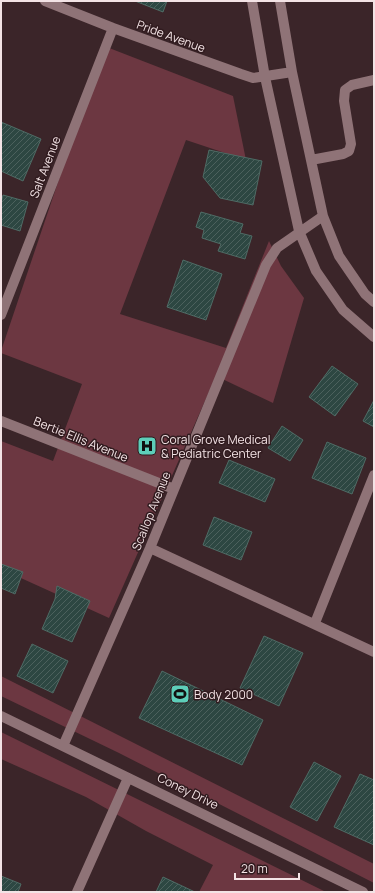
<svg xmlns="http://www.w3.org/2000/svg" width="375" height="893" viewBox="0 0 375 893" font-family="Manrope,sans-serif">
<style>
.green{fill:#6c3741}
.building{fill:url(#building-hatch);stroke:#4f6b65}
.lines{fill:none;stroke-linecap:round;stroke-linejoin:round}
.minor{stroke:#8f7377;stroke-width:10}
.labels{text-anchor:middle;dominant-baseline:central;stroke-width:3;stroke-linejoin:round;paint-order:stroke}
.street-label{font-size:12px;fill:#f3e3e5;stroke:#311b1f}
.poi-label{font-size:12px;fill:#f3e3e5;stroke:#311b1f;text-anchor:start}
</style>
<defs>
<pattern id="building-hatch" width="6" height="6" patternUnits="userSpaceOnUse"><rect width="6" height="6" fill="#2d4742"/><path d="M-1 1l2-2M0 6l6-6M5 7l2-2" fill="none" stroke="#4c615d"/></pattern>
</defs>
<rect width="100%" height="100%" fill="#3b2529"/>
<path class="green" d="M104 46 233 96 246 160 186 140 120 314 226 348 269 241 281 266 304 298 273 403 216 376 109 618 1 569V441L53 461 82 384 1 353V351Z
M1 676 374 864V883L119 753 1 696Z
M1 732 326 892H199L213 865 146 831 86 797 1 759Z"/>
<path class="building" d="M135 1H167L163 12Z
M1 122 41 139 23 181 1 171Z
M209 150 262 161 253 205 220 198 203 177Z
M3 195 28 202 20 231 1 225V203Z
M201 212 243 224 240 233 252 236 245 259 218 251 221 244 202 238 204 230 196 227Z
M183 260 222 274 206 320 167 307Z
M332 366 358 384 335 416 309 397Z
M374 400V427L363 421Z
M282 426 303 440 290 461 268 448Z
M327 442 366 458 352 494 312 478Z
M229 460 275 479 265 502 219 483Z
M214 517 252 532 241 560 203 545Z
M1 564 23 572 15 594 1 588Z
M57 586 90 601 72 642 42 629 55 599Z
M264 636 303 653 279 706 240 688Z
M32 644 68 661 53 693 17 676Z
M162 671 263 720 242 765 139 718Z
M314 762 341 776 317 821 290 807Z
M360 774 374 780V845L334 827Z
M1 876 21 884 18 892H1Z
M163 877 195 892H156Z"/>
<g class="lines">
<path class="minor" d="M45 1 113 28 241 74 253 78 292 72
M252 1 265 77 299 231 316 271 343 310 374 337
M280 1 292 72 323 216 339 256 365 294 374 302
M311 160 343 154 349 151 351 144 344 101 345 90 352 85 374 80
M1 315 113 28
M1 421 174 489
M150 548 374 652
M315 623 374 475
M1 716 363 892
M63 746 150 548 266 265 277 248 323 216
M77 892 128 778"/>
</g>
<defs>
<g id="hospital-square" transform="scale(1)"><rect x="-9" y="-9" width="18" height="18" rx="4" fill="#5dceb9" stroke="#311b1f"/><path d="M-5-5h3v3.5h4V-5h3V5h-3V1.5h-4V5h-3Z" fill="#111"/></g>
<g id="stadium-square" transform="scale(1)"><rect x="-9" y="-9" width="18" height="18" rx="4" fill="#5dceb9" stroke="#311b1f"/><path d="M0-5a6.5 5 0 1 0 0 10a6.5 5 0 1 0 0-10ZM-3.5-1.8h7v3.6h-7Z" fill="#111"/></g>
</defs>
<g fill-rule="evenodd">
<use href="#hospital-square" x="147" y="446"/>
<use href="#stadium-square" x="180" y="694"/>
</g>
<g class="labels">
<g class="street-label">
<text transform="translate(171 36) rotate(20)">Pride Avenue</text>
<text transform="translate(45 167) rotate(-69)">Salt Avenue</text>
<text transform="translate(81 439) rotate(22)">Bertie Ellis Avenue</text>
<text transform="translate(151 511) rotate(-68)">Scallop Avenue</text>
<text transform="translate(188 791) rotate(26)">Coney Drive</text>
</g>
<g class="poi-label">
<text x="161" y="439">Coral Grove Medical<tspan x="161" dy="14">&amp; Pediatric Center</tspan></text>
<text x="194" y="694">Body 2000</text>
</g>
</g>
<rect width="375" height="893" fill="none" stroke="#f3e3e5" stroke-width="4"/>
<path d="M235 873v6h64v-6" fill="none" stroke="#f3e3e5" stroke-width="2"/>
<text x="241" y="873" font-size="12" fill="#f3e3e5" stroke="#311b1f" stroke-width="3" paint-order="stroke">20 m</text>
</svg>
